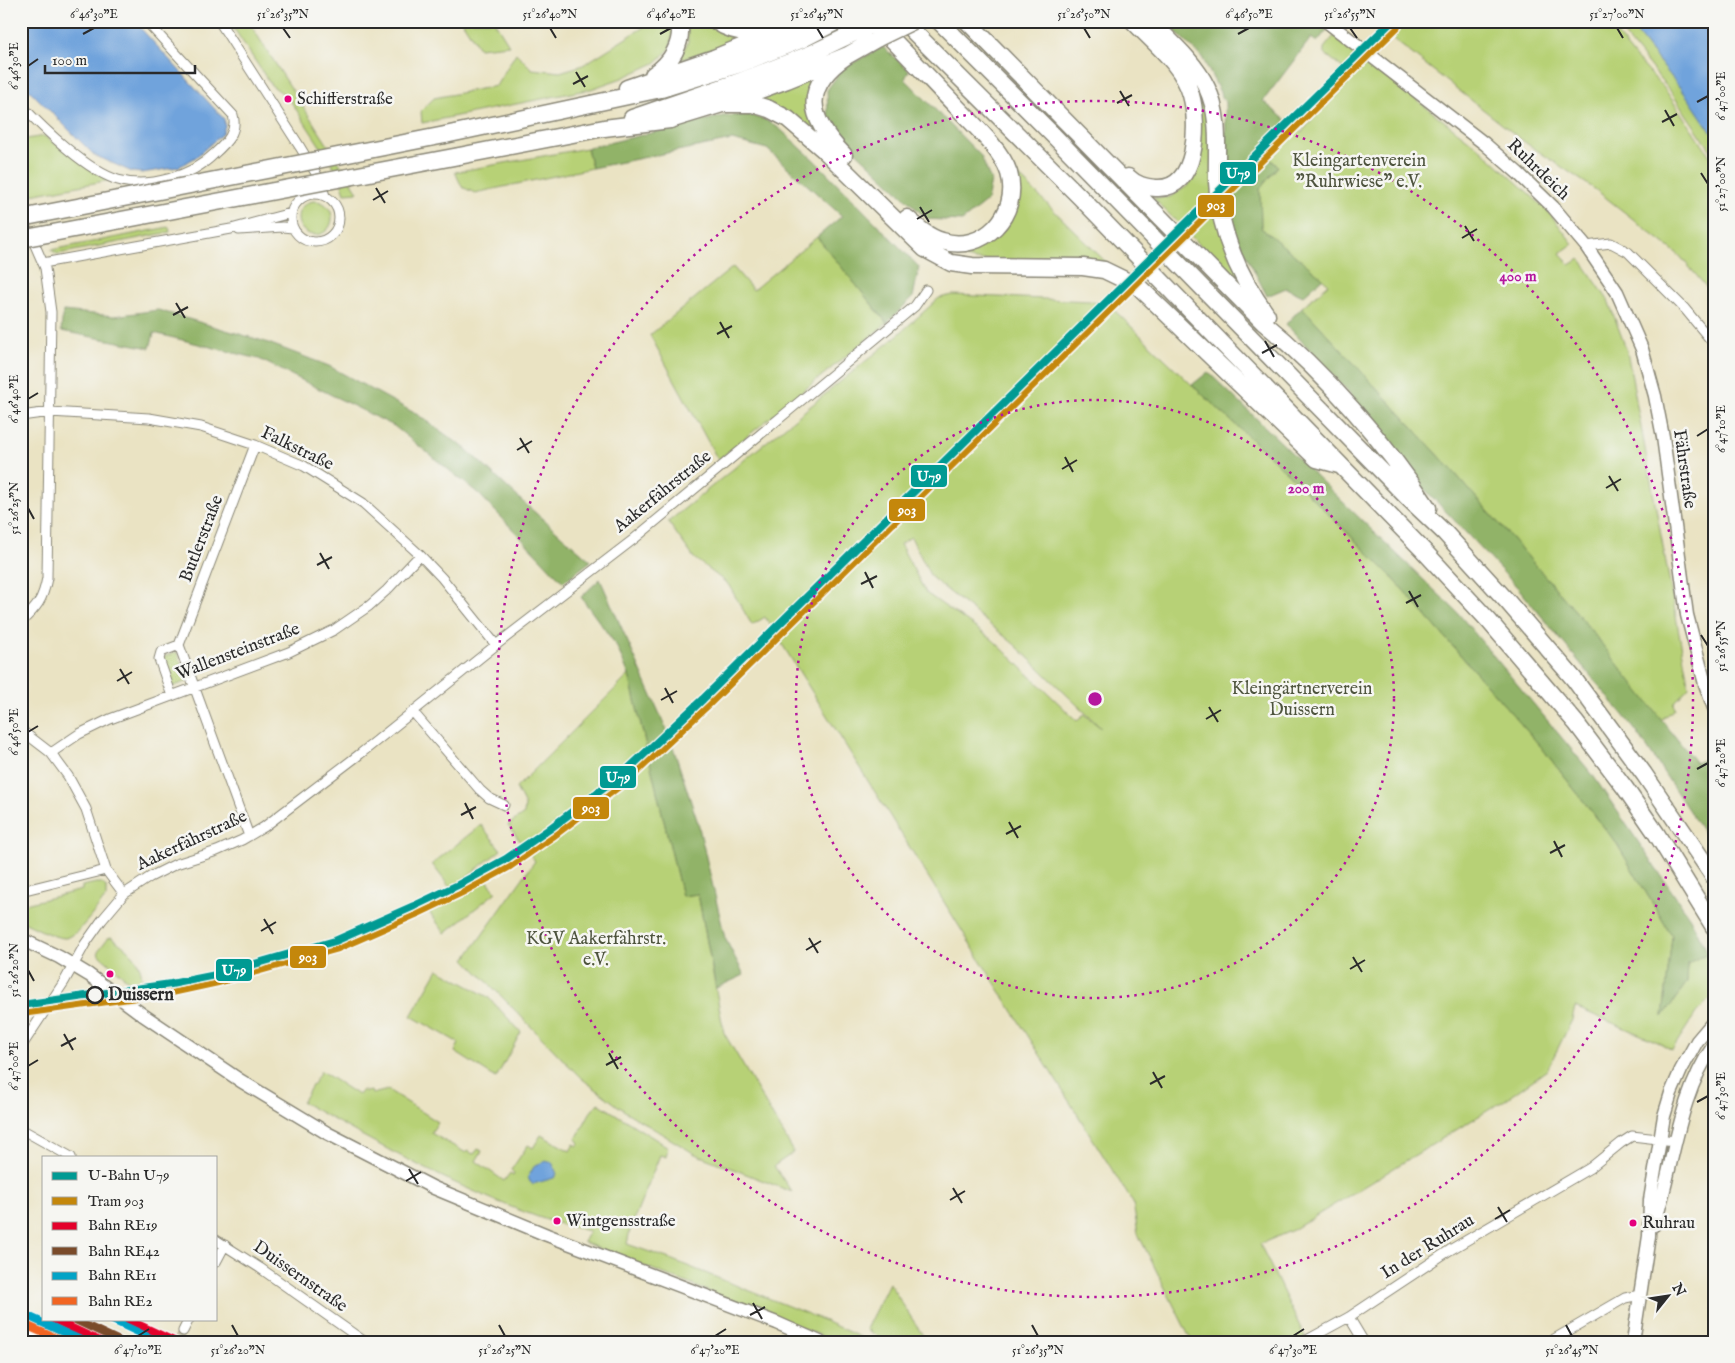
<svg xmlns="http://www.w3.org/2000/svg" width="1735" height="1363" viewBox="0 0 1735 1363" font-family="'IM FELL English',serif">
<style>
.green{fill:#b7d176;stroke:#717e50;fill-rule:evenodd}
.forest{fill:#91b367;stroke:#5e6f49}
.water{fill:#70a3dc;stroke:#4e6784}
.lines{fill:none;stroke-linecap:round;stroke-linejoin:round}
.street-tunnel{stroke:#c4bea5;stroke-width:9;stroke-dasharray:9 4.5;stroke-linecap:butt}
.street-casing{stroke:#8a8777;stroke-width:11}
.secondary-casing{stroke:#8a8777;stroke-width:15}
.highway-casing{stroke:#8a8777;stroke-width:19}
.street{stroke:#fff;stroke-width:9}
.secondary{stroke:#fff;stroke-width:12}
.highway{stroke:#fff;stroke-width:16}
.highway-bridge-casing{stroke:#8a8777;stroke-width:19;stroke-linecap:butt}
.highway-bridge{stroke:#fff;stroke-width:16}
.rail-1-casing{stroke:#f6f6f2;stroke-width:11}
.rail-2-casing{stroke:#f6f6f2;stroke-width:11}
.rail-3-casing{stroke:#f6f6f2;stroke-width:11}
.rail-4-casing{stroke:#f6f6f2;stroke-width:11}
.rail-1{stroke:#e4002b;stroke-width:8}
.rail-2{stroke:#7a4b2a;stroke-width:8}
.rail-3{stroke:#02a3c6;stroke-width:8}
.rail-4{stroke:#f26522;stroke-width:8}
.tram-1-casing{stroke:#f6f6f2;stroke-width:10}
.tram-1{stroke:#c4870b;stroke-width:6}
.metro-1-casing{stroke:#f6f6f2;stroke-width:11}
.metro-1{stroke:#009a93;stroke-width:8}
.ticks{fill:none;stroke:#2b2b2b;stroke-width:2}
.ring{fill:none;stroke:#b5179e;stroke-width:2.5;stroke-dasharray:2.5 5}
.bus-dot{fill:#e5007d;stroke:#f6f6f2;stroke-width:2}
.stop-dot{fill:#f6f6f2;stroke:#2b2b2b;stroke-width:2.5}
.labels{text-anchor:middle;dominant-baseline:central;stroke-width:5;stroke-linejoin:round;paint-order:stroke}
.bus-label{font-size:17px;fill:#2b2b2b;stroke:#f6f6f2;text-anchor:start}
.park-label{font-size:18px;fill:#4e543e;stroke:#f6f6f2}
.street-label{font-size:18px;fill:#2b2b2b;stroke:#f6f6f2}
.stop-label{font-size:18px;font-weight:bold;fill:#2b2b2b;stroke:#f6f6f2;text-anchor:start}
.centre{fill:#b5179e;stroke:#f6f6f2;stroke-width:2.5}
.ring-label{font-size:15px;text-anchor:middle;font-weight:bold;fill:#b5179e;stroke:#f6f6f2;stroke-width:5;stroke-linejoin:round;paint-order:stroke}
.line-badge{stroke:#f6f6f2;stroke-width:2}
.badge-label{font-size:14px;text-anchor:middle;font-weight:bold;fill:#fff}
.neatline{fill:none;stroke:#2b2b2b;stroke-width:2}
.ticks-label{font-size:12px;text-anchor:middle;fill:#2b2b2b}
</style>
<rect width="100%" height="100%" fill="#f6f6f2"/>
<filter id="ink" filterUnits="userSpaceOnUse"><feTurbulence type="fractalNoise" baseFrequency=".02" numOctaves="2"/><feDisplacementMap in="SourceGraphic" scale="10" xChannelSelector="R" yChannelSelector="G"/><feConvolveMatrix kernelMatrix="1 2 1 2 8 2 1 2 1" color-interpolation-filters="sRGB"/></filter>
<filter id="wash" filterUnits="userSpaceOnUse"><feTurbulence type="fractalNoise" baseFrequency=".0096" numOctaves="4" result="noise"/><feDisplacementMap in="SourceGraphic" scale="20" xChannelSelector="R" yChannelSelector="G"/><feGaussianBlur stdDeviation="1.12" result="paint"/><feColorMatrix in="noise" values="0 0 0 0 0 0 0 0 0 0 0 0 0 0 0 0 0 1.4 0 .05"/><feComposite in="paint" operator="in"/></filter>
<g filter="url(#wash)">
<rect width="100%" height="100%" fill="#eae3c3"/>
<path class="green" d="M229 21H248L358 192 345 193 339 175 288 97 271 85Z
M462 21H494L509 45 479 48Z
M640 21H671L674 29 670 49 655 63 622 78 591 89 422 123 421 111 434 98 496 86 516 53 532 69 560 72 583 65 644 27Z
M687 21H704L726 33 743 38 680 60 688 41Z
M1370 21H1606L1635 57 1664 88 1714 162V296L1679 255 1596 190 1526 143Z
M1613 21H1627L1689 99 1714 136V155L1671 92Z
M1334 36 1479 148 1548 211 1573 244 1560 253 1570 265 1580 259 1608 300 1627 351 1689 687 1674 703 1675 709 1661 720 1578 614 1453 471 1302 307 1329 284 1261 228 1260 189 1278 166 1264 154 1288 122 1302 132 1349 73 1324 53V48Z
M1182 66 1197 80 1207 101 1242 287 1153 198 1170 197 1189 185 1198 158Z
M817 74 818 132 814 134 755 98Z
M44 136 110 180 21 197V140Z
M587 148 592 168 475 193 462 187 455 172Z
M1016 174 1028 185 1107 263 974 260 945 251 960 250 992 241 1008 225 1018 202Z
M298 218a17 17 0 1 1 34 0a17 17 0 1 1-34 0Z
M169 227 170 232 58 254 51 250Z
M817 237 887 323 718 460 650 335 733 267 753 290Z
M953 295 1090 301 1106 306 1114 310 1192 385 1272 458 1391 576 1542 748 1617 844 1672 936 1663 1016 1687 982 1688 963 1708 953 1714 963V995L1696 1013 1672 1050 1660 1043 1575 1007 1572 1020 1547 1070 1505 1100 1293 1230 1260 1244 1305 1337 1304 1342H1192L1138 1234 1133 1203 765 617 752 625 728 584 694 558 668 522 899 334 939 298ZM911 537 931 577 1014 644 1101 728 1084 714 1077 721 993 640 926 593 900 544Z
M177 652 188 681 172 687 162 660 163 657Z
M629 675 682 896 698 894 724 1033 794 1152 774 1166 792 1192 695 1154 626 1112 581 1078 465 959 535 861 508 825 524 814 525 805 516 788Z
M481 825 501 850 451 889 432 864Z
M505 853 511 861 487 880 496 892 445 933 429 912Z
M96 883H102L106 887V897C98 906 77 938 65 938 53 938 33 926 21 921V905L82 890V886Z
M111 937C133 953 143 960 142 988L140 991 99 955 98 951 108 938Z
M438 969 488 997 521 1032 496 1078 455 1052 459 1043 411 1016Z
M321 1071 358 1095 362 1090 365 1092 371 1091 372 1094 388 1090 438 1122 431 1133 466 1153 468 1151 473 1154 475 1153 478 1149 482 1151 476 1161 504 1181 510 1173 513 1175 514 1173 511 1170 528 1145 533 1148 541 1135 570 1151 574 1144 578 1146 579 1143 576 1139 590 1113 598 1103 668 1147 666 1157 660 1155 630 1230 627 1244 670 1259 818 1318 871 1342H837L583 1242 589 1231C572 1227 555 1223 538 1217 456 1188 378 1145 302 1102Z
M889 1283 927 1342H886L866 1329Z"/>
<path class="forest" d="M1164 21H1315L1327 30 1317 42 1311 38 1263 101 1288 122 1264 154 1278 166 1260 189 1261 228 1323 278 1303 296 1286 288 1267 296 1236 235 1227 189 1225 102 1202 57Z
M883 47 909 70 905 79 981 156 991 181 987 201 962 221 927 219 846 142 828 115 827 90 843 68Z
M749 115 766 120 780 129 815 161 919 267 913 297 887 323 817 237 842 216 767 149 732 140 592 168 587 148 723 116Z
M1302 307 1453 471 1578 614 1696 763 1714 755V849L1637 732 1519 589 1420 484 1353 397 1286 324Z
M158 310 263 341 329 366 418 415 466 449 523 502 591 561 563 582 479 494 394 426 259 359 154 333 150 348 61 331 63 311 114 316Z
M1208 372 1457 612 1592 774 1690 918 1708 953 1688 963 1687 982 1663 1017 1672 936 1617 844 1542 748 1391 576 1272 458 1192 385Z
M600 579 669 735 698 823 725 938 744 975 716 988 698 894 682 896 629 675 616 645 581 597Z"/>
<path class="water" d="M21 21H134L224 119 225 126 222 134 196 157 186 163 178 167 155 171 141 173 132 172 94 155 21 82Z
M1627 21H1714V136L1689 99Z
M547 1161 548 1162H552L557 1174 554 1178 533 1184 530 1182 528 1177 535 1165Z"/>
</g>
<g filter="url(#ink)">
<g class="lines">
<path class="street-tunnel" d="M178 1342 183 1331"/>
<g class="street-casing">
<path id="street" d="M219 21 300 147 320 180 325 196
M21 105C43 128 87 171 118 180 149 189 192 176 214 154 226 143 238 132 233 115L146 21
M291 218a24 24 0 1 1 48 0a24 24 0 1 1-48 0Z
M21 221 31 236 45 268 51 312 47 578C43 600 37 607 21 622
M239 230 282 227 293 228
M1586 246 1611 243 1628 252 1685 309 1714 344
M43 263 231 229 291 213
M21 416 50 412 149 418 201 427 255 445 304 466 363 503 420 555 442 578 496 645
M172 696 159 659 161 652 179 645
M413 712 480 790 489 798 504 805
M21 730 51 753 68 776 86 809 106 870 124 894
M51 753 79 734 110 719 289 652 334 630 369 606 387 590 420 555
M249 836 179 645 255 445
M21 891 106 870
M21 1047 64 982 85 944 102 920 124 894 150 877 176 864 217 851 242 840 264 827 360 754 496 645 634 539 915 306 926 290
M21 1129 71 1157
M216 1240 260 1268 365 1342
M216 1262 225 1245
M1349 1317 1364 1342
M21 1331 46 1342
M183 1331 189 1319
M1305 1341 1349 1317 1450 1250 1590 1168 1621 1143 1632 1136 1675 1141
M1549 1342 1625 1298 1640 1295"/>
</g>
<g class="secondary-casing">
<path id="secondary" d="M1326 21 1485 144 1519 174 1553 207 1586 246 1617 292 1642 349 1655 396 1663 437 1687 615 1705 684 1714 708
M21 939 59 957 89 975 143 1015 241 1081 327 1133 434 1188 547 1235 777 1323 820 1342
M1654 1225C1674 1166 1677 1098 1714 1045
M1633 1342 1649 1236 1650 1200 1664 1116 1671 1093 1681 1070 1697 1041 1714 1021"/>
</g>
<g class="highway-casing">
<path id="highway" d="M715 21C731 32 750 35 769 31
M903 21 1080 197 1423 550 1489 621 1576 723 1625 788 1656 833 1714 927
M939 21 1052 134 1407 497 1445 533 1507 601 1574 679 1644 774 1714 877
M967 21 1263 322C1323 371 1386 443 1428 508
M1150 21C1170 41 1195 62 1207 88 1221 117 1216 150 1217 182 1219 232 1238 275 1267 315
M878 25C904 51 929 78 955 105 971 122 1002 150 1009 173 1021 214 983 254 942 241 928 237 917 227 907 218
M653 75C671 63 684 43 679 21
M627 88 714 58 805 21
M722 104H753L769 109 788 119 824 150 925 249 951 263 972 266 1083 267 1104 270 1139 287 1317 459 1339 465
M632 118 746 79 810 54 867 27
M445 135 661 89 740 64 803 39 838 21
M844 155C807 117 801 87 848 55
M459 156 604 128 670 120 722 104 787 80 848 55 878 38
M1128 177C1136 185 1145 187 1156 188 1198 191 1199 123 1191 95 1183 65 1154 43 1133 21"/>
</g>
<use href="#street" class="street"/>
<use href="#secondary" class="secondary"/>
<use href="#highway" class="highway"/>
<g class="highway-bridge-casing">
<path id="highway-bridge" d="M867 27 879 21
M878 38 913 21
M21 218 445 135
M21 239 459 156"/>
</g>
<use href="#highway-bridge" class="highway-bridge"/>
<g class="rail-1-casing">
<path id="rail-1" d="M53 1319 102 1342
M127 1319 176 1342"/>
</g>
<g class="rail-2-casing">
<path id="rail-2" d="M73 1319 122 1342"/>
</g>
<g class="rail-3-casing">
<path id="rail-3" d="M21 1313 85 1342
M110 1319 159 1342"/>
</g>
<g class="rail-4-casing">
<path id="rail-4" d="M21 1323 64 1342"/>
</g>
<use href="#rail-1" class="rail-1"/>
<use href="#rail-2" class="rail-2"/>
<use href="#rail-3" class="rail-3"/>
<use href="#rail-4" class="rail-4"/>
<g class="tram-1-casing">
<path id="tram-1" d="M22 1014 172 993 218 983 338 949 418 914 462 893 510 867 553 837 631 778 709 705 1398 27"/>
</g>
<use href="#tram-1" class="tram-1"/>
<g class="metro-1-casing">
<path id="metro-1" d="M21 1005 171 984 216 975 335 941 414 906 458 885 506 859 548 830 625 772 703 699 1392 21"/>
</g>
<use href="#metro-1" class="metro-1"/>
</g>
</g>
<path class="ticks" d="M283 28 290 38M550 28 556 38M817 28 823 38M1084 28 1090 38M1350 28 1357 38M1617 28 1623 38M83 34 94 28M660 34 671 28M1238 34 1249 28M28 66 38 59M576 72 585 87M573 84 588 76M1120 91 1129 106M1697 102 1708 96M1117 103 1132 95M1665 110 1674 126M1662 122 1677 114M1701 173 1708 184M376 188 385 203M373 200 388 191M920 207 929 222M917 219 932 210M1465 226 1474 241M1462 238 1477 229M176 303 185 318M173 315 188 307M720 322 729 338M717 334 732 326M1265 341 1274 357M1262 353 1277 345M28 399 38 393M1697 436 1708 429M520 438 529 453M517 450 532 441M1065 457 1073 472M1062 469 1077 460M1609 476 1618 491M1606 488 1621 479M28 508 34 519M320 553 329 569M317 565 332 557M865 572 873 588M861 584 877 576M1409 591 1418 607M1406 603 1421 595M1701 635 1708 646M120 669 129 684M117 681 132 672M665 688 673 703M661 700 677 691M1209 707 1218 722M1206 719 1221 710M28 732 38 726M1697 769 1708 763M465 803 473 819M461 815 476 807M1009 822 1018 838M1006 834 1021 826M1554 841 1562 857M1550 853 1565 845M264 919 273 934M261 931 276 922M809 938 818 953M806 950 821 941M1353 957 1362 972M1350 969 1365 960M28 970 34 981M64 1034 73 1050M61 1046 76 1038M609 1053 618 1069M606 1065 621 1057M28 1066 38 1060M1153 1072 1162 1088M1150 1084 1165 1076M1697 1102 1708 1096M409 1169 418 1184M406 1181 421 1172M953 1188 962 1203M950 1200 965 1191M1498 1207 1507 1222M1495 1219 1510 1210M753 1303 762 1319M750 1315 765 1307M232 1325 238 1336M499 1325 505 1336M1032 1325 1038 1336M1566 1325 1572 1336M138 1336 149 1329M715 1336 726 1329M1293 1336 1304 1329"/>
<g class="ring">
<circle cx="1095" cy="699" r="299"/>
<circle cx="1095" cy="699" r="598"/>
</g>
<g class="bus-dot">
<circle cx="288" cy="99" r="4.5"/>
<circle cx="110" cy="974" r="4.5"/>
<circle cx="557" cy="1221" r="4.5"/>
<circle cx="1633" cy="1223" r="4.5"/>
</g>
<circle class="stop-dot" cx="95" cy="995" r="8"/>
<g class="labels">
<g class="bus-label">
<text x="297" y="99">Schifferstraße</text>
<text x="566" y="1221">Wintgensstraße</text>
<text x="1642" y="1223">Ruhrau</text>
</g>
<g class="park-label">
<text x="1359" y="161">Kleingartenverein<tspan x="1359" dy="21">"Ruhrwiese" e.V.</tspan></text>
<text x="1302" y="689">Kleingärtnerverein<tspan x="1302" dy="21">Duissern</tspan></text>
<text x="596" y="939">KGV Aakerfährstr.<tspan x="596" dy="21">e.V.</tspan></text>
</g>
<g class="street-label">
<text transform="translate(1538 170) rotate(44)">Ruhrdeich</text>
<text transform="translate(297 449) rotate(26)">Falkstraße</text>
<text transform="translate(1684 469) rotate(82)">Fährstraße</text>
<text transform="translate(663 492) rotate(-39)">Aakerfährstraße</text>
<text transform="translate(202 539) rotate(-69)">Butlerstraße</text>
<text transform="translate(238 652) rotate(-21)">Wallensteinstraße</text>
<text transform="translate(192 841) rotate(-25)">Aakerfährstraße</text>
<text transform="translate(1428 1247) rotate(-32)">In der Ruhrau</text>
<text transform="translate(300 1277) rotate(35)">Duissernstraße</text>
</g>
<g class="stop-label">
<text x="108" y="995">Duissern</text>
</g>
</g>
<circle cx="1095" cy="699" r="8" class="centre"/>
<g class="ring-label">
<text x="1518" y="281">400 m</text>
<text x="1306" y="493">200 m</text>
</g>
<g class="line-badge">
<rect x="1219" y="161" width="38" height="24" rx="5" fill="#009a93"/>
<rect x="1197" y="194" width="38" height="24" rx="5" fill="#c4870b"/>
<rect x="910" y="464" width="38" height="24" rx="5" fill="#009a93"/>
<rect x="888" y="498" width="38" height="24" rx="5" fill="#c4870b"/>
<rect x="599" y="765" width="38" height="24" rx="5" fill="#009a93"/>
<rect x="572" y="796" width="38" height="24" rx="5" fill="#c4870b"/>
<rect x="289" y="945" width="38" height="24" rx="5" fill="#c4870b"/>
<rect x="215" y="958" width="38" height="24" rx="5" fill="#009a93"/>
</g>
<g class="badge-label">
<text x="1238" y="178">U79</text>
<text x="1216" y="210">903</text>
<text x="929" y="481">U79</text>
<text x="907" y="515">903</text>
<text x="618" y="782">U79</text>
<text x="591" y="813">903</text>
<text x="308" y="962">903</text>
<text x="234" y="975">U79</text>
</g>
<rect width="1735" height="1363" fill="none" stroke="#f6f6f2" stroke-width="55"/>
<rect x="42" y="1156" width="175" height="165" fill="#f6f6f2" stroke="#a5a5a2"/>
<rect x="52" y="1172" width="25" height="8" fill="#009a93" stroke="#a5a5a2"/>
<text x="88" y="1180" font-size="15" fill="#2b2b2b">U-Bahn U79</text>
<rect x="52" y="1197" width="25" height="8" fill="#c4870b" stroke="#a5a5a2"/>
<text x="88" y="1206" font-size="15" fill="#2b2b2b">Tram 903</text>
<rect x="52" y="1222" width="25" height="8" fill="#e4002b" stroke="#a5a5a2"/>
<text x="88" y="1230" font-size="15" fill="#2b2b2b">Bahn RE19</text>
<rect x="52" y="1247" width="25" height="8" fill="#7a4b2a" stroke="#a5a5a2"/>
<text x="88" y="1256" font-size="15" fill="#2b2b2b">Bahn RE42</text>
<rect x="52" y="1272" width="25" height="8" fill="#02a3c6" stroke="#a5a5a2"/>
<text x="88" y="1280" font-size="15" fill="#2b2b2b">Bahn RE11</text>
<rect x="52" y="1297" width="25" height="8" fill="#f26522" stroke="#a5a5a2"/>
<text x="88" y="1306" font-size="15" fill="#2b2b2b">Bahn RE2</text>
<g transform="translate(1668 1296) rotate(60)" stroke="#f6f6f2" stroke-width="4" paint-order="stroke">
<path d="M0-4L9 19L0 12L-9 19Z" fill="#2b2b2b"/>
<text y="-8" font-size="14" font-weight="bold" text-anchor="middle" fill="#2b2b2b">N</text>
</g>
<path d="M45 65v8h150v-8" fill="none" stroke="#2b2b2b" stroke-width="2.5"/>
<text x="52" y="65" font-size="15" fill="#2b2b2b" stroke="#f6f6f2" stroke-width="4" paint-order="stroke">100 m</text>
<rect x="28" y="28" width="1680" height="1308" class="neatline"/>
<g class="ticks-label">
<text x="94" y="18">6°46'30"E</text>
<text x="283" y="18">51°26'35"N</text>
<text x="550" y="18">51°26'40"N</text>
<text x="671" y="18">6°46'40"E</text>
<text x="817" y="18">51°26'45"N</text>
<text x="1084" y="18">51°26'50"N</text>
<text x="1249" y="18">6°46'50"E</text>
<text x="1350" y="18">51°26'55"N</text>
<text x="1617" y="18">51°27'00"N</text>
<text transform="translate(14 66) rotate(-90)" y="4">6°46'30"E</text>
<text transform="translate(1721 96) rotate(-90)" y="4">6°47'00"E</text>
<text transform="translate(1721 184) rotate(-90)" y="4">51°27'00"N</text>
<text transform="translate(14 399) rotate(-90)" y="4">6°46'40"E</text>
<text transform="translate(1721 429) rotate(-90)" y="4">6°47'10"E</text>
<text transform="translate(14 508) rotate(-90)" y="4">51°26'25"N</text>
<text transform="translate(1721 646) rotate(-90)" y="4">51°26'55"N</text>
<text transform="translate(14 732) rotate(-90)" y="4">6°46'50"E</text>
<text transform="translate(1721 763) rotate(-90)" y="4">6°47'20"E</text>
<text transform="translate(14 970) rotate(-90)" y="4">51°26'20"N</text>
<text transform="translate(14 1066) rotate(-90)" y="4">6°47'00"E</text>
<text transform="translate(1721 1096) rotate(-90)" y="4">6°47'30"E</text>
<text x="138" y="1354">6°47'10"E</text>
<text x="238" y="1354">51°26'20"N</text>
<text x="505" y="1354">51°26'25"N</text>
<text x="715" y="1354">6°47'20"E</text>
<text x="1038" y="1354">51°26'35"N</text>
<text x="1293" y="1354">6°47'30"E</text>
<text x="1572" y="1354">51°26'45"N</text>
</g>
</svg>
